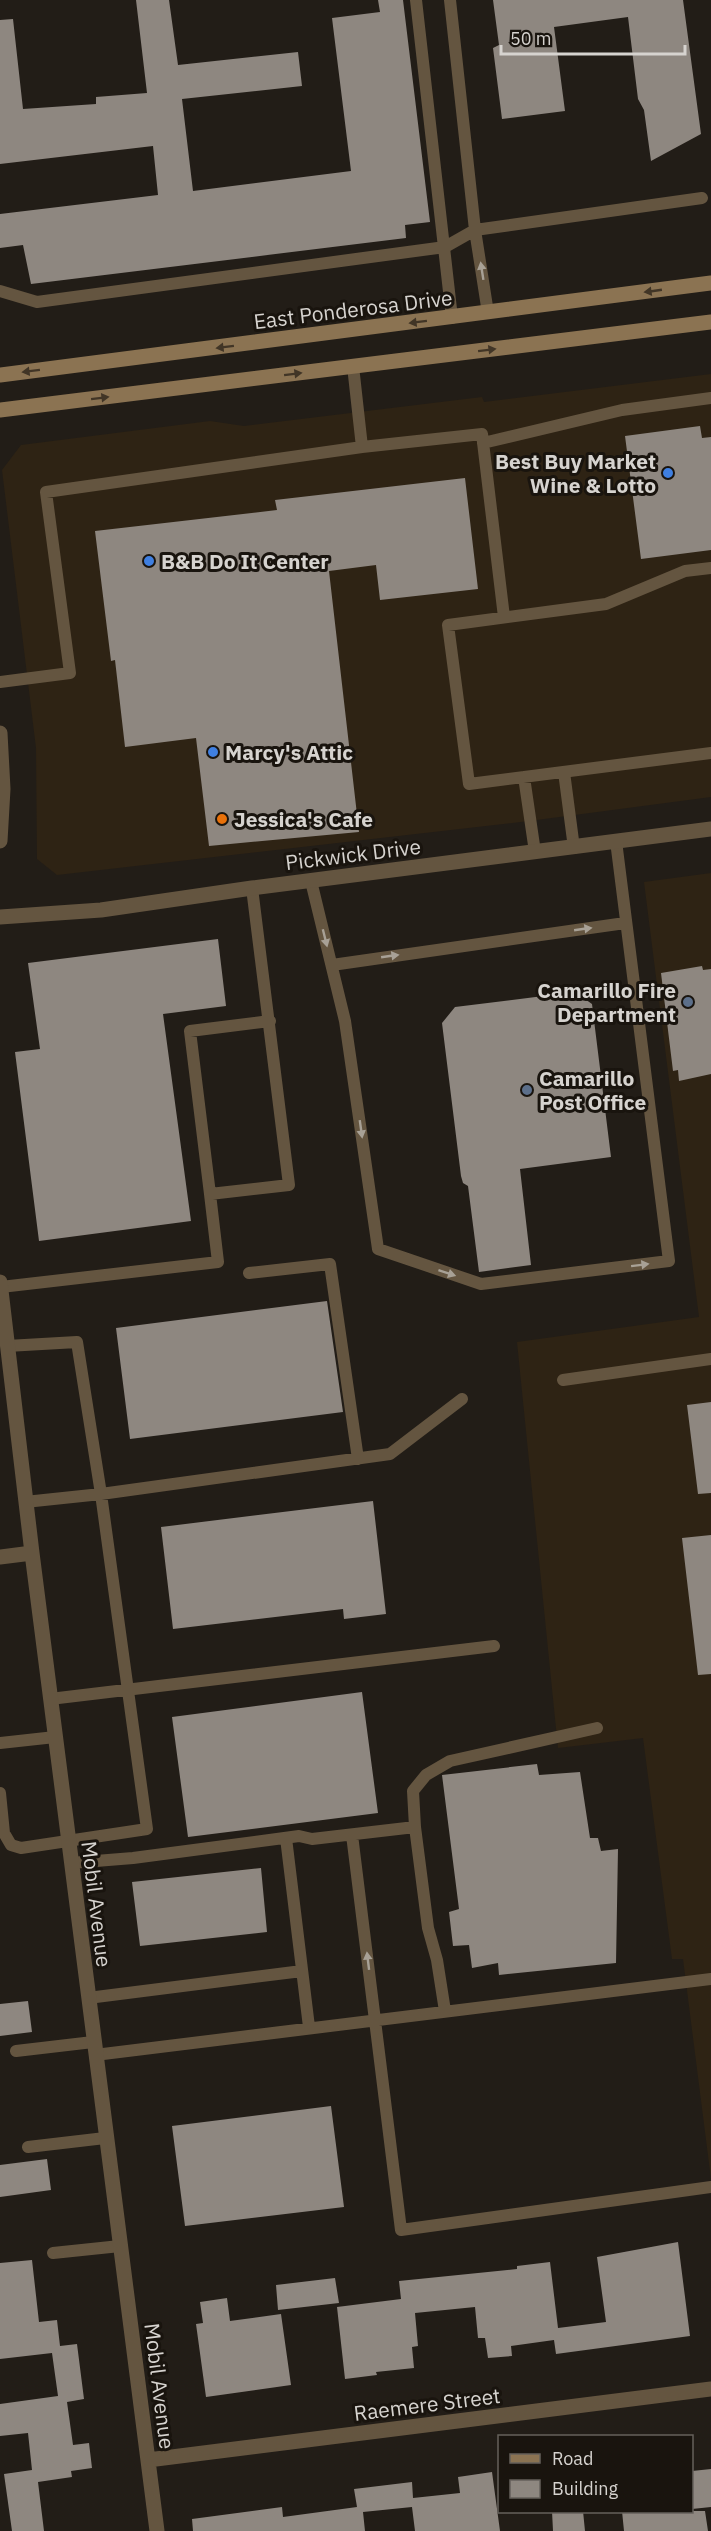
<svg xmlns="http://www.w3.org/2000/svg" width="711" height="2531" viewBox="0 0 711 2531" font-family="'IBM Plex Sans',sans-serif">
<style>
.commercial{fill:#2e2314}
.building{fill:#8e8780}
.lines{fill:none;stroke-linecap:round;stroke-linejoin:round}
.lane{stroke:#645540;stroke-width:12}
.street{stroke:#645540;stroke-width:15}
.secondary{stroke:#8b7352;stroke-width:15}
.oneway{fill:#a8a196}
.oneway2{fill:#413526}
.shop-dot{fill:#3f7fe0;stroke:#19140e;stroke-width:2}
.food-dot{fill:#e8710a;stroke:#19140e;stroke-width:2}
.service-dot{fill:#5c6f8a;stroke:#19140e;stroke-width:2}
.labels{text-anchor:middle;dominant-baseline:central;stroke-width:6;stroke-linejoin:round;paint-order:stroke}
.street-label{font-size:21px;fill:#d6d3cf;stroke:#19140e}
.poi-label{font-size:21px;font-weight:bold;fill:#d6d3cf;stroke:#19140e;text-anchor:start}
</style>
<rect width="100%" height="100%" fill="#221d17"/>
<path class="commercial" d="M711 374V797L529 821 57 875 37 859 36 748 2 470 21 445 210 421 244 426 482 397 484 402Z
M711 873V2179L683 1959H672L643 1738 558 1748 517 1342 699 1317 644 882Z"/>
<path class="building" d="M136 0H169L178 65 298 52 302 86 182 99 193 191 351 171 332 18 380 12 378 0H403L430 222 405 225 406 238 31 284 23 245 0 248V214L158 195 153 146 0 164V20L13 19 23 109 96 104V97L147 93Z
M493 0H683L701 134 651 161 644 110 638 99 628 17 554 27 565 111 502 119 493 48 499 45Z
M700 426 702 438 711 437V550L641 559 625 436Z
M465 478 478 589 380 600 376 565 329 571 359 832 209 846 196 738 125 747 115 660 111 661 95 531 277 510 275 500Z
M218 939 226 1006 163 1014 191 1221 39 1241 15 1052 40 1049 28 963Z
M702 966 703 970 711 969V1074L679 1081 678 1070 673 1071 661 973Z
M575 992 592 1004 611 1157 520 1169 531 1265 479 1272 468 1186 463 1183 461 1176 442 1023 455 1007Z
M327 1301 343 1412 130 1439 116 1328Z
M711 1402V1493L698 1494 687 1405Z
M373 1501 386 1614 344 1619 343 1609 173 1629 161 1527Z
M711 1535V1674L698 1675 682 1538Z
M362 1692 378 1813 188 1837 172 1717Z
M537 1764 539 1775 580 1772 590 1838H598L601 1851 618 1849 616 1963 499 1975 498 1963 472 1968 469 1945 453 1946 449 1912 459 1909 442 1775Z
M261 1868 267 1932 140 1946 132 1882Z
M28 2001 32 2032 0 2036V2004Z
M331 2106 344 2207 185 2226 172 2126Z
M47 2159 51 2190 0 2197V2165Z
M678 2242 690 2336 556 2354 554 2340 511 2346 512 2356 488 2358 485 2338H478L475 2307 415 2313 418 2346 412 2347 414 2368 376 2372 377 2375 345 2379 337 2307 401 2299 399 2281 517 2269V2266L550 2262 558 2328 606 2322 597 2257Z
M32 2260 39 2322 57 2320 60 2346 77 2344 84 2399 67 2402 73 2445 89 2443 92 2468 71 2471 72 2477 38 2482 44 2531H12L4 2474 32 2470 28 2433 0 2436V2404L58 2396 52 2353 0 2359V2263Z
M335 2278 339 2303 278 2310 276 2285Z
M227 2298 230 2321 281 2314 291 2385 206 2397 196 2324 203 2323 200 2302Z
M711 2469V2507L692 2509V2471Z
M492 2472 500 2531H415L412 2507 363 2512 365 2531H193L192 2519 282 2507 283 2517 357 2507 354 2489 412 2482 413 2498 460 2493 458 2477Z
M552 2511H583L585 2531H553Z
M622 2511H705L708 2531H624Z"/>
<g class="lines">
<path class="lane" d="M416 0 452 318
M450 0 475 230 488 313
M0 291 37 302 445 247 475 230 702 198
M353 366 362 447 482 434 504 617
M483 443 622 410 711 398
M711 568 685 571 606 604 448 625 469 784 711 753
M0 682 70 673 46 492 362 447
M564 772 574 848
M524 777 535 852
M311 881 345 1021 378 1249 481 1284 669 1261 616 841
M252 888 289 1185 210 1194 190 1031 270 1021
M332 965 625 923
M249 1273 330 1264 358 1459
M1 1287 218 1262 210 1194
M563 1380 711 1359
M25 1502 101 1494 390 1454 462 1399
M50 1699 494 1646
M0 1743 55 1737
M0 1793 4 1833 11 1845 21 1848 147 1829 101 1494 77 1342 7 1346
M415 1827 413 1791 426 1775 450 1761 597 1728
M352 1835 401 2230 711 2187
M286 1838 309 2027
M71 1863 133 1858 299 1836 312 1839 415 1827 428 1928 437 1960 445 2011
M88 1998 302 1971
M16 2051 93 2042
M95 2055 711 1979
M28 2147 105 2138
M53 2253 120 2246"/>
<path class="street" d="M0 733 3 789 0 841
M0 917 101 910 252 888 711 829
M0 1282 32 1553 157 2531
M0 1557 32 1553
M148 2460 711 2389"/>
<path class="secondary" d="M0 375 711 283
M0 410 711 322"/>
</g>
<defs><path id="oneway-solid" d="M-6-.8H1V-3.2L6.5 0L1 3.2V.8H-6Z" transform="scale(1.5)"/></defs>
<g class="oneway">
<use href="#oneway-solid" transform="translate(482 271) rotate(-99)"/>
<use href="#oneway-solid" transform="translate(583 929) rotate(-8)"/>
<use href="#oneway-solid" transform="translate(325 938) rotate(76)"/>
<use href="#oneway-solid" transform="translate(390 956) rotate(-8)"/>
<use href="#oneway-solid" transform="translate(361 1129) rotate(82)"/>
<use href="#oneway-solid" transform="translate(640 1265) rotate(-7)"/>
<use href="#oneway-solid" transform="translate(447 1273) rotate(18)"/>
<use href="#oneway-solid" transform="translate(368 1961) rotate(-97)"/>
</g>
<g class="oneway2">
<use href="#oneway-solid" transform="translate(653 291) rotate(172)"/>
<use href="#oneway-solid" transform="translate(418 322) rotate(173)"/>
<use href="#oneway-solid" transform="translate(225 347) rotate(173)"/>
<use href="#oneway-solid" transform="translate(487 350) rotate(-7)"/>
<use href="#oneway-solid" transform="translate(31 371) rotate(173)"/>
<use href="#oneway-solid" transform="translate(293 374) rotate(-7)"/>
<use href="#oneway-solid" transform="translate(100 398) rotate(-7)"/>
</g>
<g class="shop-dot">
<circle cx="668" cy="473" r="6"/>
<circle cx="149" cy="561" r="6"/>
<circle cx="213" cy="752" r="6"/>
</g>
<circle class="food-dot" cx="222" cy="819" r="6"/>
<g class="service-dot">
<circle cx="688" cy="1002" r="6"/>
<circle cx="527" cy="1090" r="6"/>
</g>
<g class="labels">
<g class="street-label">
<text transform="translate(353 309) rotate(-7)">East Ponderosa Drive</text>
<text transform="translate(353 854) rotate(-7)">Pickwick Drive</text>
<text transform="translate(97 1904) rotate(83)">Mobil Avenue</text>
<text transform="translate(160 2386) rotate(83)">Mobil Avenue</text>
<text transform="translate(427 2404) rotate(-7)">Raemere Street</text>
</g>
<g class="poi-label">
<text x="656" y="461" text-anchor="end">Best Buy Market<tspan x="656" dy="24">Wine &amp; Lotto</tspan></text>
<text x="161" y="561">B&amp;B Do It Center</text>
<text x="225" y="752">Marcy's Attic</text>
<text x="234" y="819">Jessica's Cafe</text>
<text x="676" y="990" text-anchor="end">Camarillo Fire<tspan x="676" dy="24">Department</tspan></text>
<text x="539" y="1078">Camarillo<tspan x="539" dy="24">Post Office</tspan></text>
</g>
</g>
<rect x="498" y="2435" width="195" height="78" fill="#19140e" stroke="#65605b" stroke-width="1.5"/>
<rect x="510" y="2454" width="30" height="9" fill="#8b7352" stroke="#65605b" stroke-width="1.5"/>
<text x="552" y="2465" font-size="18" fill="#d6d3cf">Road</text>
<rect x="510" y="2480" width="30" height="18" fill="#8e8780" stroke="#65605b" stroke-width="1.5"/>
<text x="552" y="2495" font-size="18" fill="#d6d3cf">Building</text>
<path d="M501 45v9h184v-9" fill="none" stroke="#d6d3cf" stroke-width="3"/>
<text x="510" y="45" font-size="18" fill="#d6d3cf" stroke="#19140e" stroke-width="4.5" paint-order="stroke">50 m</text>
</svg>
